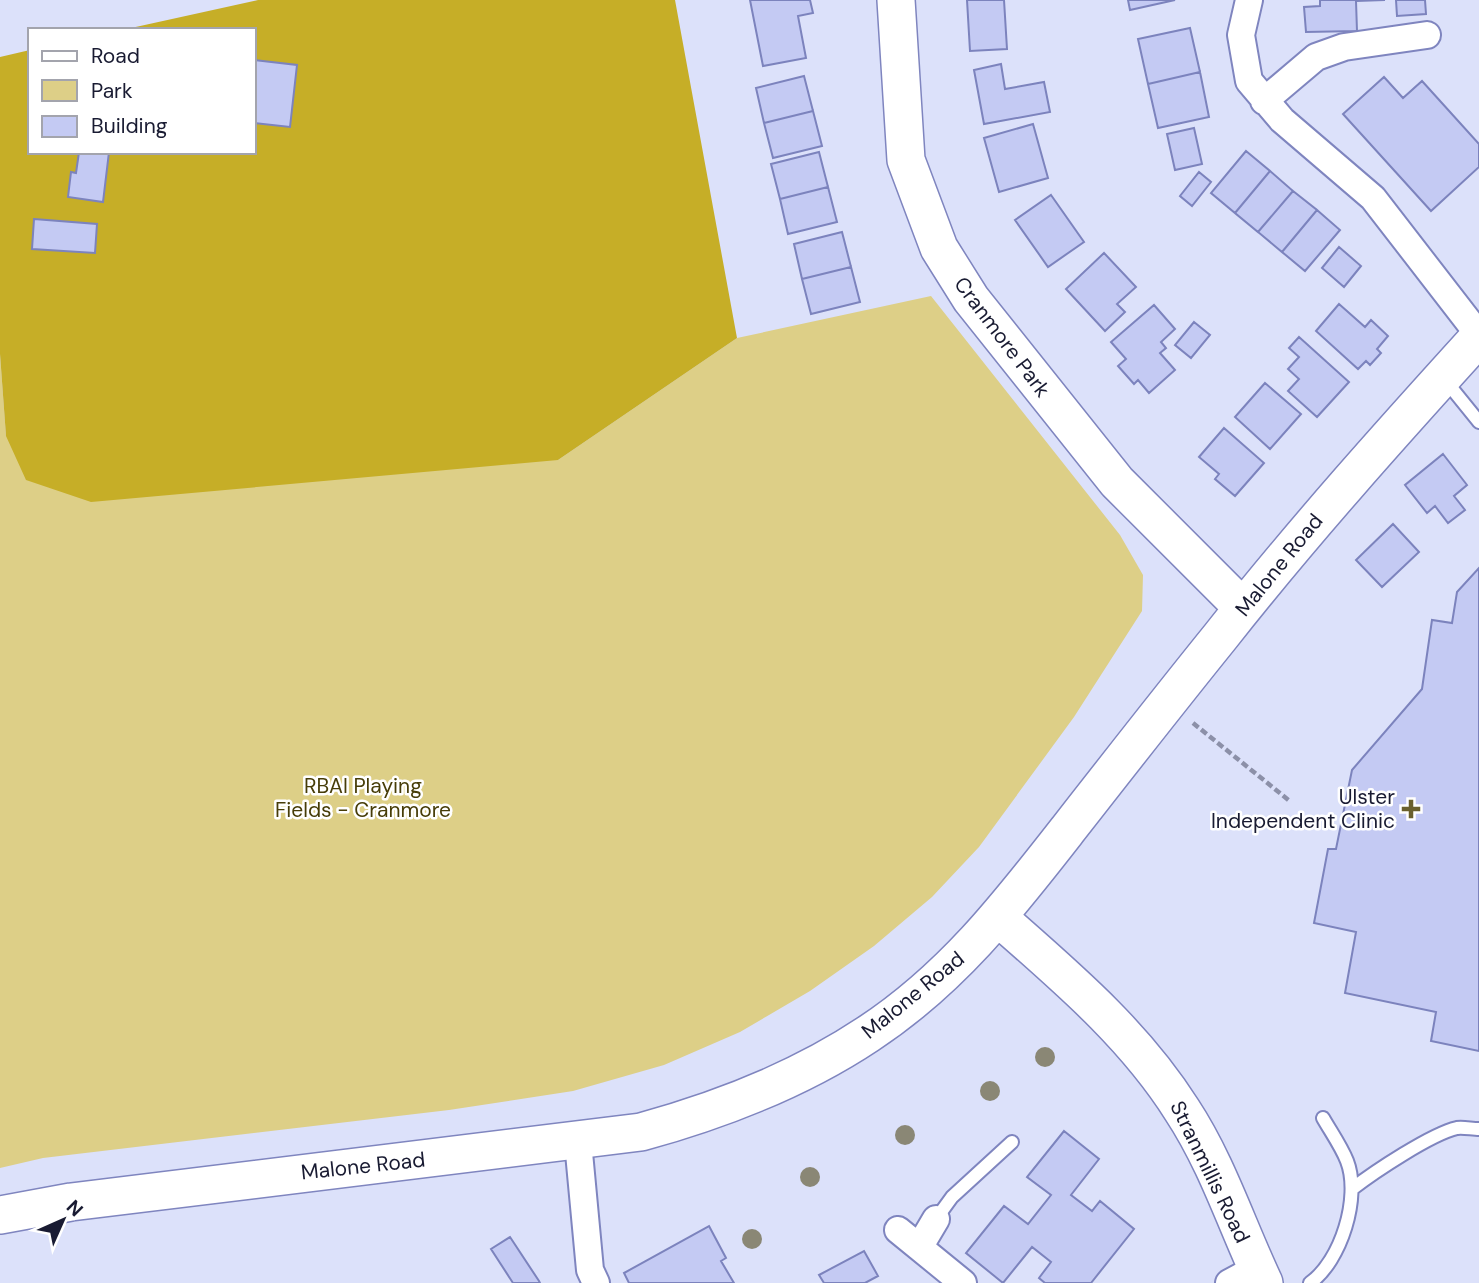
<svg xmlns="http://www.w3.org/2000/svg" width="1479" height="1283" viewBox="0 0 1479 1283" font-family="'DM Sans',sans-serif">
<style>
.green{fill:#ddcf87}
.forest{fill:#c6ae27}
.building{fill:#c4caf3;stroke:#7c83bd;stroke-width:2}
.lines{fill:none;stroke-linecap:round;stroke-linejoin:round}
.lane-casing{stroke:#7f85bf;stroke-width:16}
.street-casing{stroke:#7f85bf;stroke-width:30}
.secondary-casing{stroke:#7f85bf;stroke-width:40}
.path{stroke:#8c90a8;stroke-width:4.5;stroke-dasharray:7 3.5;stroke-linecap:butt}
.lane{stroke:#fff;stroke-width:12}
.street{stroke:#fff;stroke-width:26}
.secondary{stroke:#fff;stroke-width:37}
.tree{fill:#8a8775}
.poi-dot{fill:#6a602c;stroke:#fff;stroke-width:2.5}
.labels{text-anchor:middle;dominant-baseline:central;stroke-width:5;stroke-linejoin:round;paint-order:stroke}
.street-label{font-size:21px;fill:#191b32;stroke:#fff}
.park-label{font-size:21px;fill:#473d08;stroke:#fff}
.poi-label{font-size:21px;fill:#191b32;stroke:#fff;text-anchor:end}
</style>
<rect width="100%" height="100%" fill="#dce1fa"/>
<path class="green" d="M931 296 1120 535 1143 575 1142 611 1074 717 979 847 932 897 874 946 810 991 740 1032 664 1065 573 1091 449 1110 43 1158 0 1168V354L6 436 558 460 737 338Z"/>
<path class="forest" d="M258 0H675L737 338 558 460 91 502 26 480 6 436 0 354V57L30 50V152H254V30H122Z"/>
<path class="building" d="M750 0H810L813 13 798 16 806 58 763 66Z
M967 0H1004L1007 49 970 51Z
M1128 0H1175L1130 10Z
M1320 0H1385L1356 1 1357 31 1306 32 1304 7 1320 6Z
M1396 0H1425L1426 14 1397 16Z
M1190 28 1200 72 1148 84 1138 39Z
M254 60 297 65 290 127 254 123Z
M1001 64 1005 89 1044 82 1050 112 984 124 974 70Z
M1200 72 1209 117 1158 128 1148 84Z
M804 76 813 111 764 123 756 88Z
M1384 77 1403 98 1422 81 1479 144V167L1431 211 1343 114Z
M813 111 822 146 773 158 764 123Z
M1033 124 1048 178 999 192 984 138Z
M1194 128 1202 164 1175 170 1167 134Z
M1246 151 1270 171 1235 213 1211 193Z
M79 152H109L103 202 68 197 71 172 76 173Z
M819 152 828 187 780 199 771 164Z
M1270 171 1293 191 1258 232 1235 213Z
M1199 172 1211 182 1192 206 1180 196Z
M828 187 837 222 788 234 780 199Z
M1293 191 1317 210 1282 252 1258 232Z
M1051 195 1084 242 1048 267 1015 220Z
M1317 210 1340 230 1305 271 1282 252Z
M34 219 97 224 95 253 32 249Z
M842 232 851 267 802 279 794 244Z
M1339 247 1361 266 1344 287 1322 268Z
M1104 253 1136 287 1117 304 1125 312 1105 331 1066 289Z
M851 267 860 302 811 314 802 279Z
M1339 304 1365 327 1371 320 1388 336 1377 349 1381 353 1370 365 1366 361 1358 369 1316 331Z
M1154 305 1175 329 1161 342 1166 348 1160 353 1175 370 1149 393 1138 380 1134 384 1118 366 1126 359 1111 342Z
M1194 322 1210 335 1191 358 1175 345Z
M1299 337 1349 382 1317 417 1288 391 1299 379 1288 369 1299 357 1289 348Z
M1265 383 1301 414 1270 449 1235 417Z
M1224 428 1264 463 1235 496 1215 479 1219 474 1199 457Z
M1443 454 1467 485 1454 496 1465 510 1448 523 1435 506 1427 513 1405 485Z
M1393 524 1419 552 1382 587 1356 560Z
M1479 568V1051L1431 1041 1436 1012 1345 993 1356 932 1314 923 1328 849H1336L1352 770 1422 689 1432 620 1452 623 1457 592Z
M1064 1131 1099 1159 1071 1195 1092 1211 1100 1201 1134 1229 1091 1283H1045L1039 1278 1051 1262 1032 1247 1003 1283 966 1253 1004 1206 1028 1224 1051 1195 1027 1177Z
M709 1226 726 1258 721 1261 734 1283H629L624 1273Z
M510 1237 539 1281 540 1283H513L491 1249Z
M864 1251 878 1276 865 1283H824L819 1275Z"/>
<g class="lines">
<g class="lane-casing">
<path id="lane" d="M1445 380 1479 422
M1352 1189C1374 1172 1431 1134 1457 1128 1463 1127 1472 1129 1479 1129
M936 1219 952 1197 1012 1142
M1310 1283C1341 1261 1361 1197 1347 1161 1341 1146 1331 1132 1323 1118"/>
</g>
<g class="street-casing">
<path id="street" d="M1249 0 1241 35 1249 81 1282 120 1373 198 1479 335
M1264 101 1316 57 1344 47 1427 35
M578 1142 590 1270 596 1283
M898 1230 963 1283
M920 1246 936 1219
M1229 1283 1257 1268"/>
</g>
<g class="secondary-casing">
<path id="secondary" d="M896 0 906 160 939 248 971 299 1117 482 1243 608
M999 918C1066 977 1134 1034 1182 1110 1217 1163 1237 1226 1264 1283
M0 1215 71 1202 641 1132C721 1110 799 1080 868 1034 952 979 1009 905 1069 828 1119 764 1169 700 1220 637 1302 533 1390 435 1479 337"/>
</g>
<path class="path" d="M1193 723 1291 802"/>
<use href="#lane" class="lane"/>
<use href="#street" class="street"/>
<use href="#secondary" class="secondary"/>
</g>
<g class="tree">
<circle cx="1045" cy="1057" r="10"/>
<circle cx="990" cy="1091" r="10"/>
<circle cx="905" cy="1135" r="10"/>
<circle cx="810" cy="1177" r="10"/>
<circle cx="752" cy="1239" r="10"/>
</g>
<path class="poi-dot" d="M1407.5 798.5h7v7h7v7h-7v7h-7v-7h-7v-7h7z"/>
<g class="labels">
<g class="street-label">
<text transform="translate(1002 337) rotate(53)">Cranmore Park</text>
<text transform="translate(1279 565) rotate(-51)">Malone Road</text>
<text transform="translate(913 995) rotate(-39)">Malone Road</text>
<text transform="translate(363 1166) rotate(-6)">Malone Road</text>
<text transform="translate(1210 1172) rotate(64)">Stranmillis Road</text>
</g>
<g class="park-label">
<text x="363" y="786">RBAI Playing<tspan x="363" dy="24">Fields - Cranmore</tspan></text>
</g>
<g class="poi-label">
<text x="1395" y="797">Ulster<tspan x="1395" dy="24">Independent Clinic</tspan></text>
</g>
</g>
<rect x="28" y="28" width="228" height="126" fill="#ffffff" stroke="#a3a4ad" stroke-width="2"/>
<rect x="42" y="51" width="35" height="10" fill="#ffffff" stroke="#a3a4ad" stroke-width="2"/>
<text x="91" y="63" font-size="21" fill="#191b32">Road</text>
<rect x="42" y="80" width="35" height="21" fill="#ddcf87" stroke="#a3a4ad" stroke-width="2"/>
<text x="91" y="98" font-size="21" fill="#191b32">Park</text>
<rect x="42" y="116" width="35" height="21" fill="#c4caf3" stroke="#a3a4ad" stroke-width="2"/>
<text x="91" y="133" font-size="21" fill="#191b32">Building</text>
<g transform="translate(63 1220) rotate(45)" stroke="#ffffff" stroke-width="5" paint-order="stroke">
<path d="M0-5L12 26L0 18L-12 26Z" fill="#191b32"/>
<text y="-10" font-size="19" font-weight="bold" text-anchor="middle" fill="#191b32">N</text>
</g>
</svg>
